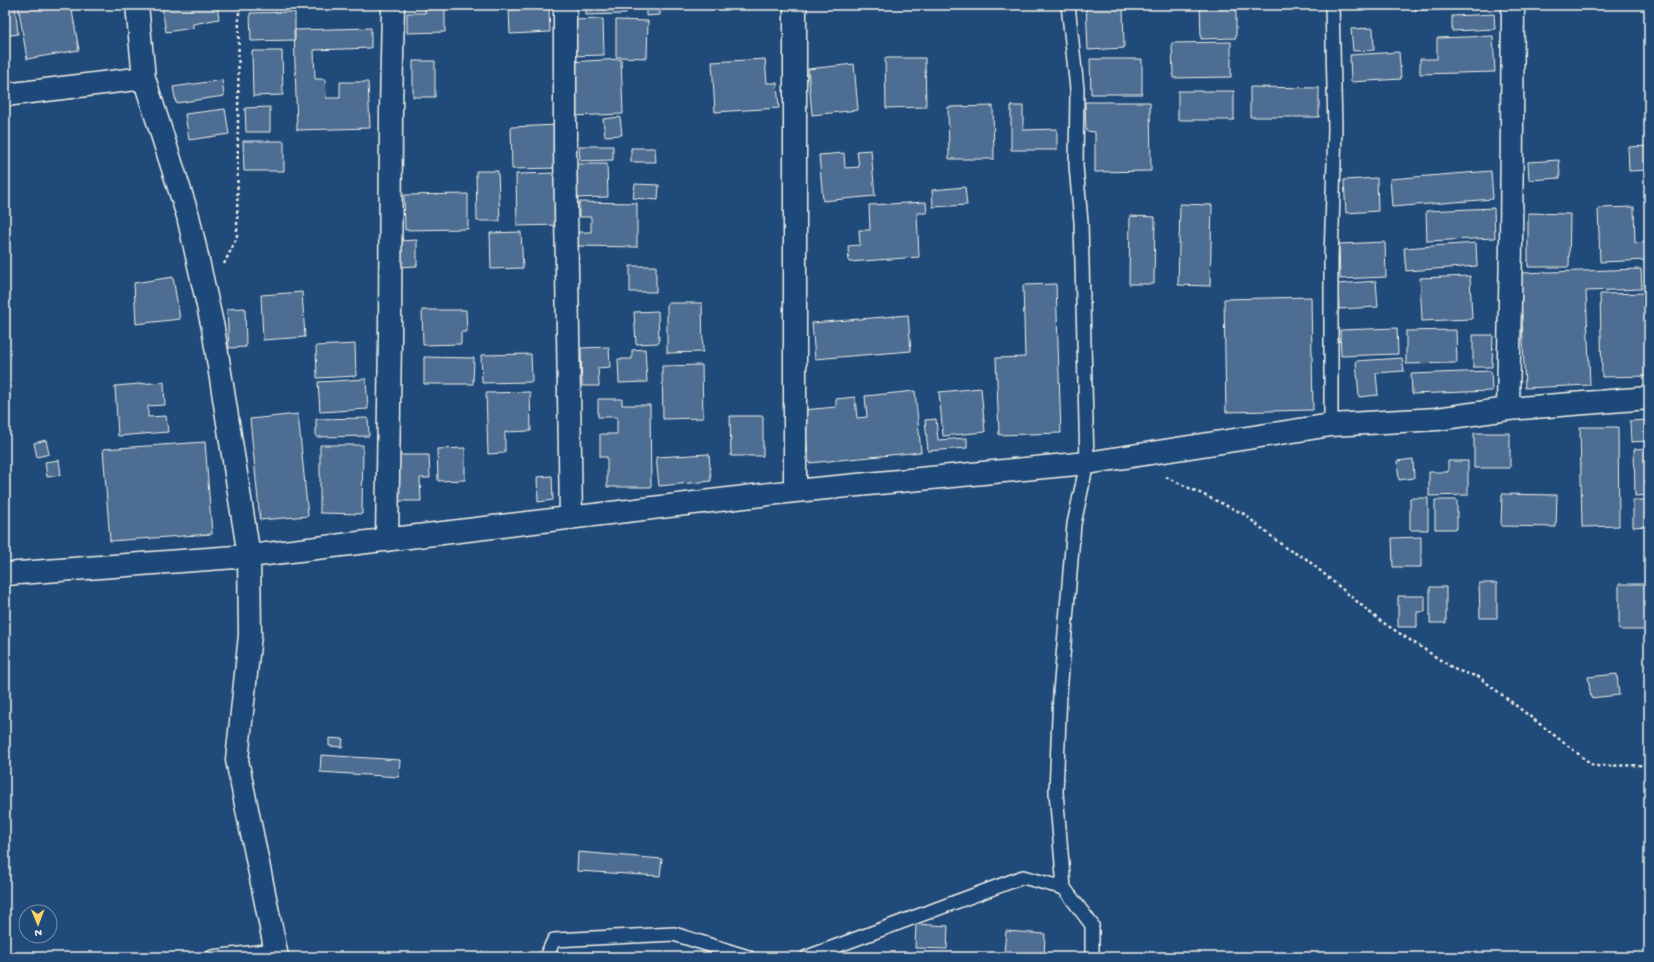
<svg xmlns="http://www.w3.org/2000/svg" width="1654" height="962" viewBox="0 0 1654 962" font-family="'Gochi Hand',sans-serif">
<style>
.building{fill:#4d6e92;stroke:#f4f1e8}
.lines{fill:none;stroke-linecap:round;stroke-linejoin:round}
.service-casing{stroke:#f4f1e8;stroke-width:16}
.minor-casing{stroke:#f4f1e8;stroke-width:25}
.path{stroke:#f4f1e8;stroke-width:2.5;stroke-dasharray:3 3;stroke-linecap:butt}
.service{stroke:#1f4a7a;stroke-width:13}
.minor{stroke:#1f4a7a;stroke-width:22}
</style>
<rect width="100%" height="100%" fill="#1f4a7a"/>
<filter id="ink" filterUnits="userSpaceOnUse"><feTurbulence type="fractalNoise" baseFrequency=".025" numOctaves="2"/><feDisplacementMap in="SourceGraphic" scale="8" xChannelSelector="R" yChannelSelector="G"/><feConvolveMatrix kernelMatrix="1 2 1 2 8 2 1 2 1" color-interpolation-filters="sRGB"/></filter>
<g filter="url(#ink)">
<path class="building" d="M5 5H15L18 34 5 36Z
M18 5H71L79 50 27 59Z
M162 5H186L162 8Z
M186 5H217L219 19 193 24V28L166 32 162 8Z
M246 5H309V6H246Z
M343 5H379V6L343 7Z
M425 5H445V32L407 33V13H425Z
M499 5H537L499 7Z
M586 5H626V14L586 15Z
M646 5H660V15L646 16Z
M1086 5H1123L1124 48 1088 50Z
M1200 5H1236V38L1201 39Z
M1415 5H1441V10H1415Z
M549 8 550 32 510 34 509 10Z
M295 12V40L251 41 250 13Z
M1494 14 1495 29 1452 31V16Z
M603 19 604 55 571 56V20Z
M616 20 648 21 647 58 616 57Z
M371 28V48L314 50 315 79H325L326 98H340V82H368L370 128 297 130 294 30Z
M1373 28 1374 50 1353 51 1351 29Z
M1493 36 1495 72 1420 74V59H1437V38Z
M1231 42V77L1173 78 1172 43Z
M252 51H282L283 95 253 96Z
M1399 52 1401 79 1351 82 1350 55Z
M885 58H925L926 107 886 108Z
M621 59 623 114 571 116 569 62Z
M765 59 767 83H777L779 108 715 112 712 62Z
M1090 59H1142V94H1091Z
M413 61H435V97H413Z
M854 64 858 110 812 115 808 69Z
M222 80 224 96 176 103 173 87Z
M1250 87 1319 88V117H1250Z
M1178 91H1234V120H1178Z
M1085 102H1150L1151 171 1095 172V132L1086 131Z
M993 106 994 159H949L948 107Z
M1011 106H1023V130L1057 129V150H1011Z
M270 107V132H246L245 108Z
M225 109 229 134 189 140 185 114Z
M620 117 622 135 605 136 603 119Z
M558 125 559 168 512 169 511 127Z
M243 141H284V171H244Z
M579 146H613V160L580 161Z
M1649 146V170L1629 171 1628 147Z
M631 148H655L656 162H631Z
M871 150 875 196 823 201 819 155 844 153 845 168 859 167 857 151Z
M1559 160 1560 178 1529 180 1528 162Z
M575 164H607L608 197 575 198Z
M476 171H498L500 221H477Z
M1491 171 1493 199 1392 207 1390 179Z
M557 173 559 225 517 226 516 174Z
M1377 178 1378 211 1346 213 1344 180Z
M635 184 659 185 658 200 633 198Z
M965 187 967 205 933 207 932 190Z
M468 194V229L405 230 404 195Z
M579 202 637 203V247L578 246 579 232H591V217H579Z
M926 202 927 213H917L919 257 849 262 848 246 860 245 859 230H870L869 205Z
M1180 204 1212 205 1210 286 1178 285Z
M1634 207 1635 243 1649 242V260L1600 262 1598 208Z
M1494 208 1495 238 1427 241 1426 211Z
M1528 213 1570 214 1569 267H1528Z
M1130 216 1155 217 1154 284H1129Z
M521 232 523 268 491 269 490 233Z
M417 240V266L398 267V241Z
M1385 242 1386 277 1340 279 1339 244Z
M1476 243 1477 266 1406 271 1404 248Z
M630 266H656V292H630Z
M1641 269 1642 289 1586 291 1590 385 1525 388 1520 273Z
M1470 276 1472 319 1422 321 1420 278Z
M173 277 180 319 136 324 134 283Z
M1376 281 1378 307 1339 309 1338 284Z
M1056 284 1061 433 999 435 996 358 1025 357 1023 285Z
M302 292 305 337 263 340 261 295Z
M1649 293V376L1602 377 1600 294Z
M1311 297 1313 410 1226 412 1224 299Z
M667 303H702L703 352 667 353Z
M245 308 246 347 229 348 227 309Z
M422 310H466L467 332H461V344L423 345Z
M658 311 659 343 636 344 634 312Z
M908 315 911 351 815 359 812 323Z
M1397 328 1398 354 1341 356 1340 330Z
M1456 330 1457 363 1406 364V331Z
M1473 335H1493L1492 367H1473Z
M355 344 356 376 317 378 316 346Z
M609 347 610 367 598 368 599 386H582L581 348Z
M645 349 647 382 619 383 618 359H632V350Z
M531 354 532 382 482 383 481 355Z
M424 357 474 358 473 384H424Z
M1402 358 1404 371 1376 373 1378 395 1359 397 1356 361Z
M702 365 703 418 663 419 662 366Z
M1491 371 1492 391 1412 394 1411 374Z
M366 379 368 409 320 412 318 382Z
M164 382 165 405 148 406V417L166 416 168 432 118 436 115 386Z
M981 388 985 432 943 436 939 392Z
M915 391 921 452 809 463 803 410 836 407V399L855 397 857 418 867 417 865 396Z
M530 392 531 431 505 432V453L488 454 486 393Z
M598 399H622V405H650L651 487H607V457H600V434H617V417H598Z
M298 414 308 516 260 520 250 419Z
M730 416H763V456H731Z
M368 418 369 436 316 437V419Z
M936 419 938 440 967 438V448L928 451 925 420Z
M1649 420V441L1631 442 1630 421Z
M1580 427H1618L1619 526 1582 527Z
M1474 433H1510V468H1474Z
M46 440 49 454 37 457 34 443Z
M205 442 212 534 110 541 103 449Z
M320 445H363L362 514 320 513Z
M465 448V480L438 481 437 449Z
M1649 448V495L1635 496 1634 449Z
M709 454 711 481 659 486 656 457Z
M395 455H429L430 478H420L421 501H396Z
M1413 459 1414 478 1399 480 1397 461Z
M59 460 61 475 47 477 45 462Z
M1448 461H1468V495L1429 496V472H1448Z
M552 476 553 500 538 502 537 477Z
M1502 494 1557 495 1556 527 1501 526Z
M1410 498H1428V530H1410Z
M1435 500H1457V529H1435Z
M1633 500H1649V526L1633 527Z
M1421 537V567H1393L1392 538Z
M1479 583H1497V618H1480Z
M1619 584H1649V630H1619Z
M1430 587H1446V623H1430Z
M1398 596H1425V612H1417V627H1398Z
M1617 674 1619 695 1591 698 1588 677Z
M329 738 343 739 342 747 329 746Z
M321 755 400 760 399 777 320 772Z
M578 852 662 859 660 876 577 871Z
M916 924 948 926 947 949 915 948Z
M1006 931 1045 934 1044 957 1004 954Z"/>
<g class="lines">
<g class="service-casing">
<path id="service" d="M1068 5 1077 89 1076 166 1081 222 1087 463 1074 524 1060 693 1056 792 1064 888 1092 925V957
M1331 425V259L1335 129 1332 5
M212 957 275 950
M546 957 554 940 674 934 748 957
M807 957 1023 877 1064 888"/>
</g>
<g class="minor-casing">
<path id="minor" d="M137 5 144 78 188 216 213 328 249 556 250 635 237 760 277 957
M565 5V147L571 518
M5 95 144 78
M1508 409 1511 244 1513 5
M795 491V5
M387 540 390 339 391 111 393 5
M5 574 249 556 795 491 1087 463 1331 425 1437 419 1508 409 1649 398"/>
</g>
<path class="path" d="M224 264 237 237 239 5
M1166 477 1244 514 1287 549 1305 558 1379 620 1456 670 1479 677 1594 766 1649 765"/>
<use href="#service" class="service"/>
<use href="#minor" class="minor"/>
</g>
</g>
<rect width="1654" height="962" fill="none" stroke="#1f4a7a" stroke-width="20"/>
<rect x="10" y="10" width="1634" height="942" fill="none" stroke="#f4f1e8" stroke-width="1.5" filter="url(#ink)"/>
<g transform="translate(38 924) rotate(179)"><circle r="19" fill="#1f4a7a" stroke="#748da6"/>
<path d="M0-3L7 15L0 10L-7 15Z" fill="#ffd166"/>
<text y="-6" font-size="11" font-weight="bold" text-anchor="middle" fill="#f4f1e8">N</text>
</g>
</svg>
